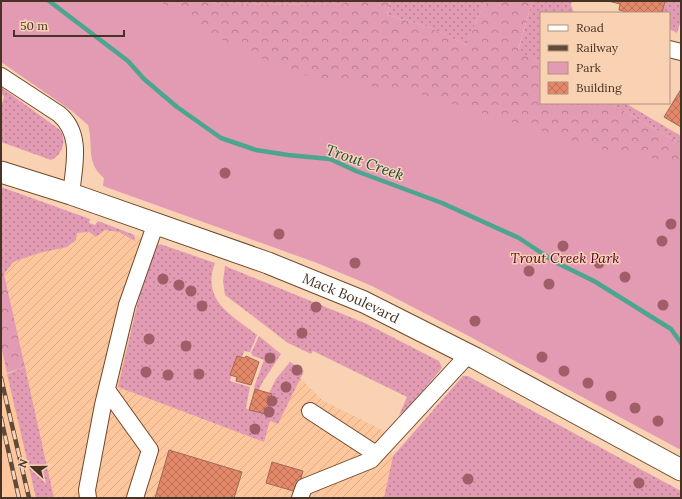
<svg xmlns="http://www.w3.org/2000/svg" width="682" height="499" viewBox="0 0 682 499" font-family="Lora,serif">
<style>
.built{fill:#fdc69c}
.industrial{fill:url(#industrial-furrows)}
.grass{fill:url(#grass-dots)}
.forest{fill:url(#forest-crowns)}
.park{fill:#e29bb2}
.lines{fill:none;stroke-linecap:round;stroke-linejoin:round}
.stream{stroke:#4ca58f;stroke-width:4.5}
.building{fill:url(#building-cross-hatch);stroke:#9f6958}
.minor-casing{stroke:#714827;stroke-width:18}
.major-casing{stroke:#714827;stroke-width:23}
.minor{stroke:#fff;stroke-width:16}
.major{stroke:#fff;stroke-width:21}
.rail-casing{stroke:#604a39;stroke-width:4.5}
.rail{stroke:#f9d2b4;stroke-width:3;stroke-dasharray:9;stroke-linecap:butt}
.tree{fill:#a05e69}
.labels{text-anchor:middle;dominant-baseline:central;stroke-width:3;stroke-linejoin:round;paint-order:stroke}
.park-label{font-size:14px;font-style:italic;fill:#57002c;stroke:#f9d2b4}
.street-label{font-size:14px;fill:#463325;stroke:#f9d2b4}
.water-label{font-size:15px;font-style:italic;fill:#154e44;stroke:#f9d2b4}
</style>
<defs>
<pattern id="industrial-furrows" width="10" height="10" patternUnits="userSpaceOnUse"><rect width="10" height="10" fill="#fdc69c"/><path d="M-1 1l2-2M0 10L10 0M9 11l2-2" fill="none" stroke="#daab86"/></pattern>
<pattern id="grass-dots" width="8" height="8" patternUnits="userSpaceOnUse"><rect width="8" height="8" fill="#e29bb2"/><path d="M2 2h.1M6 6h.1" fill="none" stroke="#b97f91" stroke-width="1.8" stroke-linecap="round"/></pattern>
<pattern id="forest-crowns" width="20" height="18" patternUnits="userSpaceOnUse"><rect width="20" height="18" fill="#e29bb2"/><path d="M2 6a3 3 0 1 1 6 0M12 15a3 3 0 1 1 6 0" fill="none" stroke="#b97f91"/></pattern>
<pattern id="building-cross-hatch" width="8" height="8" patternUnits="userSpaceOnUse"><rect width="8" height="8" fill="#e5886a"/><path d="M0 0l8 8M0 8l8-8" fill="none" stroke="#bb7057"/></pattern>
</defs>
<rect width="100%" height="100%" fill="#f9d2b4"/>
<path class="built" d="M1 346 36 498H4L1 487Z"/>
<path class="industrial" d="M105 229 119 232 135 241 134 235 132 234 163 245 160 244 141 289 118 387 264 442 271 421 278 424 300 378 322 400 384 431 393 456 384 498H54L4 274 13 262 39 253 77 233 89 232 96 237Z"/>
<path class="grass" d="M208 1H346L343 5 220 4Z
M390 1H488L483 7 466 45 429 27 387 15Z
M532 1H572L571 5 574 13H541V64L518 51Z
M665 1H681V20L677 33 669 29V13H662Z
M1 87 60 130C67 140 63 155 51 160L1 142V107L4 97 1 92Z
M610 103H625L681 136V144Z
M1 187 90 219 89 223 95 225 98 221 132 234 134 235 135 241 119 232 105 230 96 237 89 232 77 233 76 240 67 247 39 253 13 262 4 274 1 261Z
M160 244 215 263C201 301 232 315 257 335L250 352 244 351 242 357 237 356 230 381 250 387 246 408 249 410 269 393 276 379 290 362 304 371 278 424 270 421 264 442 118 387 141 289 155 249Z
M225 266 367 324 439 361 442 368 406 410 399 415 407 397 313 351 311 354 288 343 225 295 223 281Z
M259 336 281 354 262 383 259 390H255L254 387 264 360 253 356 251 353Z
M25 367 54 498H36L7 374Z
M463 376H468L681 491V498H384L393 456Z"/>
<path class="forest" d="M147 1H208L220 4 342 5 346 1H390L387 15 429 27 466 45 483 7 488 1H532L518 50 541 64V103H610L681 144V165L660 162 298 86Z
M1 261 25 367 7 373 1 346Z"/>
<path class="park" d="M1 1H159L234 47 298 74 424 95 600 149 681 163V450L463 333 372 286 317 263 103 186 104 178C85 162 94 146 88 125L72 111 1 62Z"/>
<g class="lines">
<path class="stream" d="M49 1 128 61 144 79 177 107 221 138 256 150 288 155 330 159 356 171 442 203 519 238 555 262 594 281 671 329 681 343"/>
</g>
<path class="building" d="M608 1H665L662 13H630L619 10 620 4Z
M681 89V127L664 117Z
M237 356 245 358 246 356 259 362 251 385 236 381 237 377 230 375Z
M255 389 272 394 266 414 249 410Z
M169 450 242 472 234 498H155Z
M272 462 303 471 297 492 266 483Z"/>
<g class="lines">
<g class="minor-casing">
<path id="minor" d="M669 49 681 52
M1 76 59 114C83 134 74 166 71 194
M107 390 150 450 135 498
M310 411 376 454
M88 498 87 490 103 405 127 305 156 223
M300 498 304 487 371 460 468 355"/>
</g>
<g class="major-casing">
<g id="major">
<path id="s1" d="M1 172 71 194 268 263 364 302 475 358 681 470"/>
</g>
</g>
<use href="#minor" class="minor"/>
<use href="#major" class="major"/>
<g class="rail-casing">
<path id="rail" d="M1 378 29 498
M1 418 19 498"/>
</g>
<use href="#rail" class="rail"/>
</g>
<g class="tree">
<circle cx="225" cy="173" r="5.5"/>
<circle cx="671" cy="224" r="5.5"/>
<circle cx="279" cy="234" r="5.5"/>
<circle cx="662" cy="241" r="5.5"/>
<circle cx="563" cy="246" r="5.5"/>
<circle cx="355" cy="263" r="5.5"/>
<circle cx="599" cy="263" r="5.5"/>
<circle cx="529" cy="271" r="5.5"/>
<circle cx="625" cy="277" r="5.5"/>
<circle cx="163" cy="279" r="5.5"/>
<circle cx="549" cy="284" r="5.5"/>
<circle cx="179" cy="285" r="5.5"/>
<circle cx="191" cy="291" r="5.5"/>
<circle cx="663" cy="305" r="5.5"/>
<circle cx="202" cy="306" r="5.5"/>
<circle cx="316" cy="307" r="5.5"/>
<circle cx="475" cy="321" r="5.5"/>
<circle cx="302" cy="333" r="5.5"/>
<circle cx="149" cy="339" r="5.5"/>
<circle cx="186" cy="346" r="5.5"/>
<circle cx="542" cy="357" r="5.5"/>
<circle cx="270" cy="358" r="5.5"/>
<circle cx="297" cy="370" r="5.5"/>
<circle cx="564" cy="371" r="5.5"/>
<circle cx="146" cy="372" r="5.5"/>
<circle cx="199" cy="374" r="5.5"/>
<circle cx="168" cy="375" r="5.5"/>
<circle cx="588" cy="383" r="5.5"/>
<circle cx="286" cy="387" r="5.5"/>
<circle cx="611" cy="396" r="5.5"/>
<circle cx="272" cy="401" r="5.5"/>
<circle cx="635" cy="408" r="5.5"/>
<circle cx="269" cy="412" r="5.5"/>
<circle cx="658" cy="421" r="5.5"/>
<circle cx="255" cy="429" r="5.5"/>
<circle cx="468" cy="479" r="5.5"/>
<circle cx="639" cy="483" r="5.5"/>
</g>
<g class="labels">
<g class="park-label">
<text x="565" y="258">Trout Creek Park</text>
</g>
<g class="street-label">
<text stroke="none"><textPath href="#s1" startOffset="372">Mack Boulevard</textPath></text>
</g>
<g class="water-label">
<text transform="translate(365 162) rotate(19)">Trout Creek</text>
</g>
</g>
<rect width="682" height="499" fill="none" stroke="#463325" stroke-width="4"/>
<rect x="540" y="12" width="130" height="92" fill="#f9d2b4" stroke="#b1927b"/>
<rect x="548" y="25" width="20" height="6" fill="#ffffff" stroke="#b1927b"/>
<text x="576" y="32" font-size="12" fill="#463325">Road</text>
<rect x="548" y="45" width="20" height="6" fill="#604a39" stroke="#b1927b"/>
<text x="576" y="52" font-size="12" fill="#463325">Railway</text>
<rect x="548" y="62" width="20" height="12" fill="#e29bb2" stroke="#b1927b"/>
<text x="576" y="72" font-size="12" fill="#463325">Park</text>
<rect x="548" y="82" width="20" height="12" fill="url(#building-cross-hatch)" stroke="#b1927b"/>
<text x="576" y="92" font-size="12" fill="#463325">Building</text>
<g transform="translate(32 467) rotate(291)" stroke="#f9d2b4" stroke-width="3" paint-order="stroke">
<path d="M0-3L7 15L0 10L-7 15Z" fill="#463325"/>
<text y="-6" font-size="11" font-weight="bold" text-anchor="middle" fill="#463325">N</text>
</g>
<path d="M14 30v6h110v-6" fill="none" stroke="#463325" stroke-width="2"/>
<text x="20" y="30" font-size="12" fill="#463325" stroke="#f9d2b4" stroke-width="3" paint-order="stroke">50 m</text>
</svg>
